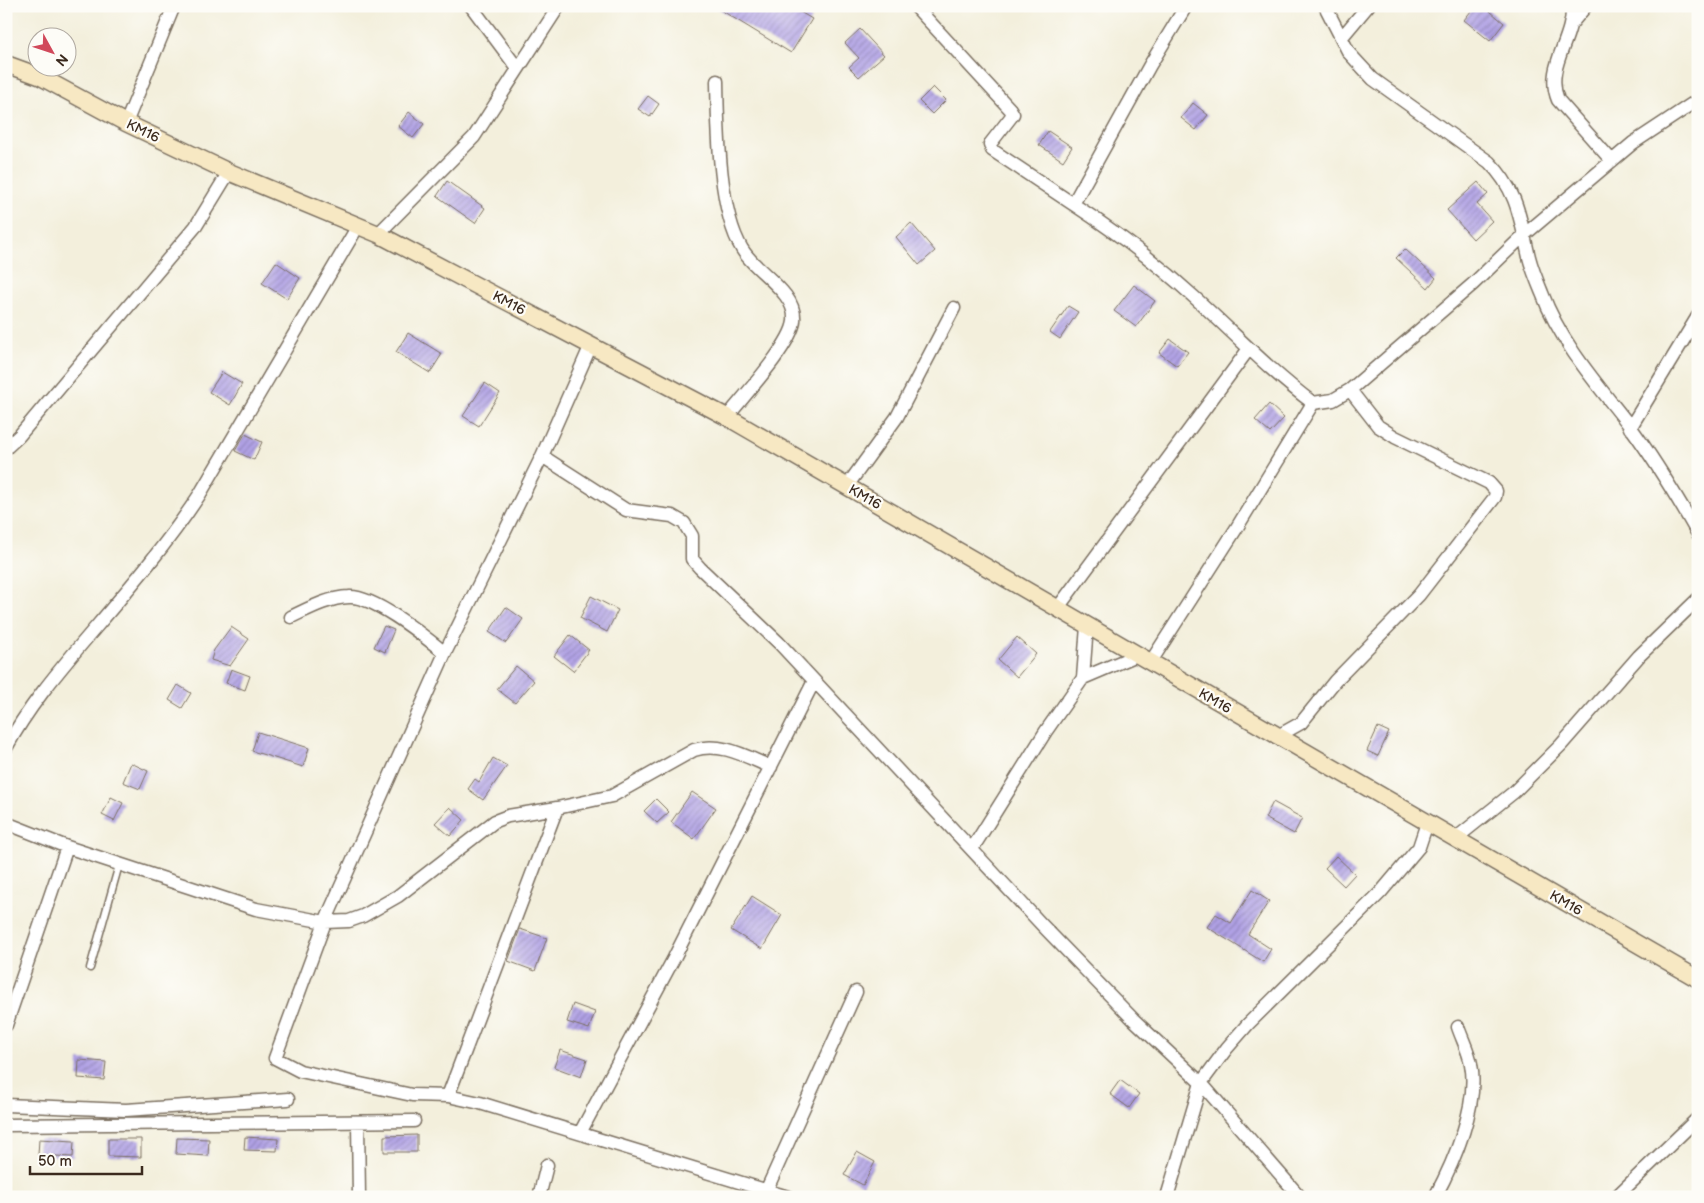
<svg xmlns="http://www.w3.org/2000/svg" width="1704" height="1203" viewBox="0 0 1704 1203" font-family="'Balsamiq Sans',sans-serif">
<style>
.building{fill:url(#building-hatch)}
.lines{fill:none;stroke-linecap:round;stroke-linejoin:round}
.lane-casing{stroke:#7b6f60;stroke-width:9}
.street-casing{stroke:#7b6f60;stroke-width:15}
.secondary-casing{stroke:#7b6f60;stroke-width:19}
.lane{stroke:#fff;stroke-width:6}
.street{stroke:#fff;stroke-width:12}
.secondary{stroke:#f7e8c3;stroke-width:16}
.labels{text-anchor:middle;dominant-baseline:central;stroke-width:4.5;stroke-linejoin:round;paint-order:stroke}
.street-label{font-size:14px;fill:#3b2a1e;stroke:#fdfcf7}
</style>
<defs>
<pattern id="building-hatch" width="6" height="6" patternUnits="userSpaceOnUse" patternTransform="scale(1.25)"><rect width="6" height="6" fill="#b0a1e5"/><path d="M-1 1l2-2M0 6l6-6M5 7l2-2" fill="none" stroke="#9083b9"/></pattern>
</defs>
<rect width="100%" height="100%" fill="#fdfcf7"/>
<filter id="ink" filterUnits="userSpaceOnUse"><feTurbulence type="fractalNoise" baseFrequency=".02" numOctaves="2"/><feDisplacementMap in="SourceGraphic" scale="10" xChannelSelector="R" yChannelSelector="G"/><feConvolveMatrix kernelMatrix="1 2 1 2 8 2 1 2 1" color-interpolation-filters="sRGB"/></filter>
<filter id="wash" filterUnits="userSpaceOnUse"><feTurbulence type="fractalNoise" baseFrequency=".0096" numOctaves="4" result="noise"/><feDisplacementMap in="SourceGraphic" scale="20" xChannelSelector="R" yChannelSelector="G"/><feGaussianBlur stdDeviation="1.12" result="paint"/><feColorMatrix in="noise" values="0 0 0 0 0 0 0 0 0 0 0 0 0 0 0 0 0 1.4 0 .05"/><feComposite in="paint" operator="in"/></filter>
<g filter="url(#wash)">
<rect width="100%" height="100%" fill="#f3efdc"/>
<g id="blocks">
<path class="building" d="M714 6H790L812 19 791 53Z
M1475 6H1484L1504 23 1490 41 1464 20Z
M860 29 884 55 859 77 849 67 859 58 845 43Z
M933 87 946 100 932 114 919 101Z
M648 96 659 104 650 117 638 109Z
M1193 103 1208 115 1196 130 1181 118Z
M409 112 424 124 413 138 398 126Z
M1048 131 1072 147 1063 161 1039 145Z
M447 181 485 208 475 223 437 196Z
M1478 182 1488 194 1477 204 1492 221 1473 239 1447 210Z
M911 223 935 251 919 265 896 237Z
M1405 249 1436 278 1428 288 1396 258Z
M276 262 300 278 287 299 262 283Z
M1134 285 1155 301 1136 327 1114 311Z
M1068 306 1078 312 1060 339 1050 332Z
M408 333 442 354 430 373 396 352Z
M1170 339 1188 352 1177 366 1159 353Z
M222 372 242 384 230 405 209 392Z
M485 383 500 393 479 426 463 416Z
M1269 404 1284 418 1270 433 1255 420Z
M245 434 262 442 254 460 235 451Z
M591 596 618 610 607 632 580 618Z
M506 607 523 619 506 643 489 632Z
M384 626 394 630 385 652 374 647Z
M231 627 249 639 230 666 211 660 214 650Z
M570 635 589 650 573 671 554 656Z
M1017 637 1036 654 1017 677 998 660Z
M516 666 534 681 515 703 497 689Z
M231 669 250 676 245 690 226 683Z
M178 685 191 693 182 708 169 700Z
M1378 727 1389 732 1378 756 1367 751Z
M258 732 309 748 303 767 252 751Z
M493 758 507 766 483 800 468 789 475 779 479 782Z
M131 763 148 771 140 789 123 782Z
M692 792 716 808 694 839 671 822Z
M111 797 123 803 114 821 102 815Z
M656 799 669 812 657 823 644 811Z
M1273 802 1302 818 1294 834 1265 818Z
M450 807 464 820 450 836 435 823Z
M1336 856 1355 874 1344 886 1325 868Z
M1252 890 1269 901 1248 934 1271 949 1263 962 1207 927 1216 914 1231 923Z
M752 896 782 915 762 949 731 930Z
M520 929 547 938 535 971 508 961Z
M573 1004 595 1012 589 1029 567 1022Z
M560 1050 587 1059 581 1077 554 1067Z
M79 1060 106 1062 104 1080 78 1078Z
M1120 1080 1139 1094 1129 1108 1110 1094Z
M417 1135V1152H384V1136Z
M245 1137 278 1139 277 1151 244 1150Z
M177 1138 209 1139 208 1156 176 1154Z
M39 1139 74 1141 73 1157 38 1155Z
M108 1139H141V1157L108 1156Z
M857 1152 875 1162 863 1185 844 1175Z"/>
</g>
</g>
<g filter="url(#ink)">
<use href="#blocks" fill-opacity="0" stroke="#7b6f60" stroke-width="1"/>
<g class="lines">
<g class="lane-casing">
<path id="lane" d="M90 968 119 865"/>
</g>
<g class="street-casing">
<path id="street" d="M471 6 518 69
M915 6 1010 109 1013 114 1011 117 990 144 992 150 1073 204
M1186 6 1150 65 1073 204C1116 232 1157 263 1194 297 1234 333 1270 371 1313 403L1333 400 1350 390 1473 284 1524 235 1633 143 1698 100
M1325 6 1349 53 1373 79 1489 162C1518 191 1520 219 1529 257 1532 269 1537 281 1542 293 1560 342 1597 384 1629 425 1654 459 1677 497 1698 534
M1572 6C1574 40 1544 67 1558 100L1612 161
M1571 24 1586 6
M1342 37 1368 6
M717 81C718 127 718 209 742 249 755 272 797 292 794 321 792 344 743 397 727 417
M126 123 174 6
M378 234 474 137 559 6
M591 345 542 456 445 653 325 922 275 1058 300 1071 412 1095 448 1096 480 1103 788 1197
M1630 428 1698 316
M6 448 19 436 196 226 229 172
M542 456 626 510 672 516 684 523 692 536V559L700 568 779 643 1043 926 1133 1019 1201 1083 1300 1197
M847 486 897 417 954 308
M1057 609 1248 350
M291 617C310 608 328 598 349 597 374 595 425 637 445 653
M1150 663 1236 529 1313 403
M1083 678 1137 655
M1276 737 1301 723 1335 681 1419 595 1495 497 1496 491 1489 483 1395 437 1378 426 1350 390
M6 748C27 709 56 674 85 640 125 593 166 546 200 494L358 226
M6 823 67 847 256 909 325 922 349 921 363 916 398 896 495 821 508 816 557 808 612 796 694 750C720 741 747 757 771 767
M1455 839 1514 792 1561 745 1639 656 1698 599
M972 849 1046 731 1083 678 1087 626
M6 1025 67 847
M448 1096 557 808
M6 1105 126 1110 288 1099
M358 1122 359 1197
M6 1125 414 1121
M580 1133 674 958 814 681
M767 1189 856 992
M539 1197 547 1165
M1167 1197 1201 1083 1227 1048 1248 1024 1381 892 1419 847 1427 823
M1435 1197C1454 1162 1479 1104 1471 1064 1469 1052 1462 1039 1458 1027
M1616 1197 1698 1118"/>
</g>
<g class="secondary-casing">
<path id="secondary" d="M6 64 39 76 126 123 229 172 378 234 727 417 1698 979"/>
</g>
<use href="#lane" class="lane"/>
<use href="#street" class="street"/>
<use href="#secondary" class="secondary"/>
</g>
</g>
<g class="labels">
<g class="street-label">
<text transform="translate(143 131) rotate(26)">KM16</text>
<text transform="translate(509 303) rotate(28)">KM16</text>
<text transform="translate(865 497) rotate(30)">KM16</text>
<text transform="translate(1215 701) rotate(30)">KM16</text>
<text transform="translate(1566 903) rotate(30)">KM16</text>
</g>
</g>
<rect width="1704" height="1203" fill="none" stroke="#fdfcf7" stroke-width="25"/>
<g transform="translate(52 52) rotate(130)"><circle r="24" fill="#fdfcf7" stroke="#afa8a0"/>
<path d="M0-4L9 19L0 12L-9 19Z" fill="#d1495b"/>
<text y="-8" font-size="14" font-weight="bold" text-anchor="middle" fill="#3b2a1e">N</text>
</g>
<path d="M30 1166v8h112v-8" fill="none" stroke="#3b2a1e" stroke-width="2.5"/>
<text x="38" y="1166" font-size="15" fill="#3b2a1e" stroke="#fdfcf7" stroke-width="4" paint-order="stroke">50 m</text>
</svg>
